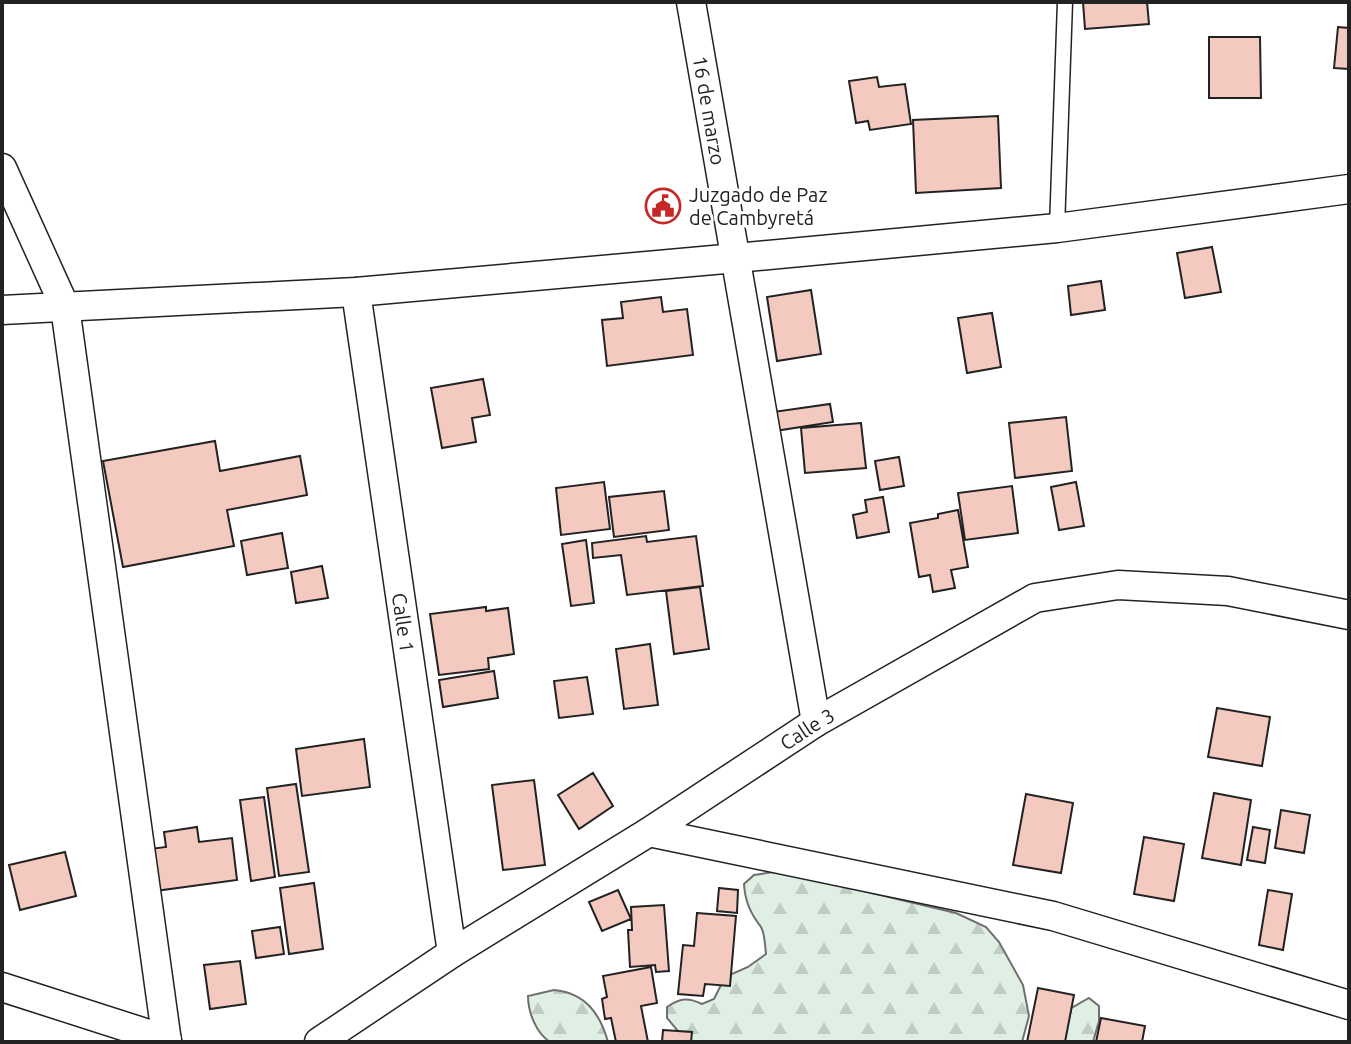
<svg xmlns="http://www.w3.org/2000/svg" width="1351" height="1044" viewBox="0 0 1351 1044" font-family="Ubuntu,sans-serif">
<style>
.forest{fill:url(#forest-firs);stroke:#6f6f6f;stroke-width:2}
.building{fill:#f3c9c0;stroke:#222;stroke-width:2}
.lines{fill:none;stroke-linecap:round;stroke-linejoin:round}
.lane-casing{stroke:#222;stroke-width:17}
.street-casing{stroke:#222;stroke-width:31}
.lane{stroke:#fff;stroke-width:14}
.street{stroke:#fff;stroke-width:28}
.labels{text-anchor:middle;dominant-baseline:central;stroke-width:6;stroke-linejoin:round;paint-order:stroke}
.street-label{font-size:20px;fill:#222;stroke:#fff}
.poi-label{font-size:20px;fill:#222;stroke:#fff;text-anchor:start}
</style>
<defs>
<pattern id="forest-firs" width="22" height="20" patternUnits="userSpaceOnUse" patternTransform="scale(2)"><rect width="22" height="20" fill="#e0efe3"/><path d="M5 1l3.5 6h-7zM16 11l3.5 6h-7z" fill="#c0cdc2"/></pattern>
</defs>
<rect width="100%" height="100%" fill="#fff"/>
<path class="forest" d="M779 871 956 913 986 927 999 942 1023 985 1029 1016 1022 1042H687L667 1018V1007C680 998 688 997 702 1004L714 999 725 977 748 967 766 954C765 946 765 934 761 927 751 914 745 902 744 884L754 875Z
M554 990C585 993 600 1013 608 1042H550C536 1033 528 1012 528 996Z
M1089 998 1099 1006V1021L1093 1042H1061L1068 1010Z"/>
<path class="building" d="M1083 2H1147L1149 24 1085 29Z
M1338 27 1349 28V69L1334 68Z
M1209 37H1260L1261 98H1209Z
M877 77 879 87 905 84 911 124 870 130 868 121 856 123 849 81Z
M998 116 1001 188 916 193 913 120Z
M1212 247 1221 292 1185 298 1177 253Z
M1101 281 1105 310 1071 315 1068 286Z
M811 290 821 354 777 361 767 297Z
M661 297 663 312 687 309 693 355 607 366 602 320 623 318 621 302Z
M992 313 1001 367 967 373 958 318Z
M483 379 490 415 472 418 476 442 442 448 431 388Z
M830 404 833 422 775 431 773 412Z
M1066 417 1072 471 1015 478 1009 423Z
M861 423 866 468 805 473 801 428Z
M215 441 220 471 300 456 307 495 227 510 234 546 123 567 103 461Z
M899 457 904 486 880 490 875 461Z
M604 482 610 529 561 535 556 488Z
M1076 482 1084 526 1059 530 1051 487Z
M1012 486 1018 533 965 540 958 493Z
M664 491 669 530 614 537 609 497Z
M883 497 889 532 857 538 853 515 867 512 865 500Z
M958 510 968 567 951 570 955 588 933 592 930 575 919 577 910 523 938 518V514Z
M282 533 288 568 247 575 241 541Z
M646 536 647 542 696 536 703 586 627 595 621 555 593 558 592 543Z
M586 540 594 603 571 606 562 544Z
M322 566 328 598 296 603 291 572Z
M700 587 709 649 674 654 666 591Z
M486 607V611L508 608 514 654 488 658 489 669 439 675 430 614Z
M650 644 658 705 624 709 616 649Z
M494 671 498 698 443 707 439 680Z
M587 677 593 714 559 718 554 681Z
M1217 708 1270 717 1262 766 1208 757Z
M364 739 370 787 302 796 296 749Z
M593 773 613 806 579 829 558 795Z
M534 780 545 865 503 870 492 785Z
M296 784 309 872 279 876 267 788Z
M1214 793 1251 800 1241 865 1202 858Z
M1026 794 1073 803 1061 873 1013 865Z
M264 797 275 877 251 881 240 800Z
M1281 810 1310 815 1304 853 1275 848Z
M197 827 199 842 232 838 237 880 155 891 150 849 166 847 164 832Z
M1253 827 1270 830 1265 863 1247 860Z
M1144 837 1184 844 1174 901 1134 894Z
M65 852 76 896 20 910 9 865Z
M314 883 323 949 289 954 280 888Z
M719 888 738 890 737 913 717 911Z
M618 890 631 919 602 931 589 902Z
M1268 890 1292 894 1283 950 1259 945Z
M664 905 669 971 656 972 655 965 630 967 628 930H632L631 907Z
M697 913 736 916 730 986 705 984 703 996 678 994 683 945 694 946Z
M280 927 284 954 256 958 252 931Z
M240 961 246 1004 210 1009 204 965Z
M651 967 657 1003 641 1006 648 1042H616L611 1018 605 1019 602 999 607 997 603 976Z
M1038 988 1074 995 1065 1042H1027Z
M1101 1018 1145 1026 1142 1042H1096Z
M663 1030 692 1032 691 1042H662Z"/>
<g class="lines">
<g class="lane-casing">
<path id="lane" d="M1057 228 1065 2"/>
</g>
<g class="street-casing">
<g id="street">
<path id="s1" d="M691 2 816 722"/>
<path d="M2 168 65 307 167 1042"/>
<path id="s2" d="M356 292 452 953"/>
<path d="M2 310 356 292 736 258 1057 228 1349 189"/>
<path d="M649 832 1053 916 1349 1005"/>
<path d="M2 987 167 1040"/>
<path id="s3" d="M319 1042 452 953 649 832 816 722 1035 598 1118 585 1228 591 1349 615"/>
</g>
</g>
<use href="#lane" class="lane"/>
<use href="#street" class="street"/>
</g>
<defs>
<g id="civic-ring" transform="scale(1.8)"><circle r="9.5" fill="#fff" stroke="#c62828" stroke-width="1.5"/><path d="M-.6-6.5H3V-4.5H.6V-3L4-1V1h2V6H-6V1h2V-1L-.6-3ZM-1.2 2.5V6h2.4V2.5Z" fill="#c62828"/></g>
</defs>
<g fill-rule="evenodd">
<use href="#civic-ring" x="663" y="206"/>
</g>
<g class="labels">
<g class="street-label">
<text stroke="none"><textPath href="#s1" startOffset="110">16 de marzo</textPath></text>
<text stroke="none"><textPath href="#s2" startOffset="334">Calle 1</textPath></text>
<text stroke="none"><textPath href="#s3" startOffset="580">Calle 3</textPath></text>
</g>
<g class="poi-label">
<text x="689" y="194">Juzgado de Paz<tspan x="689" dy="23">de Cambyretá</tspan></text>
</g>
</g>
<rect width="1351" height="1044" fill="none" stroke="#222222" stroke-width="8"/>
</svg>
